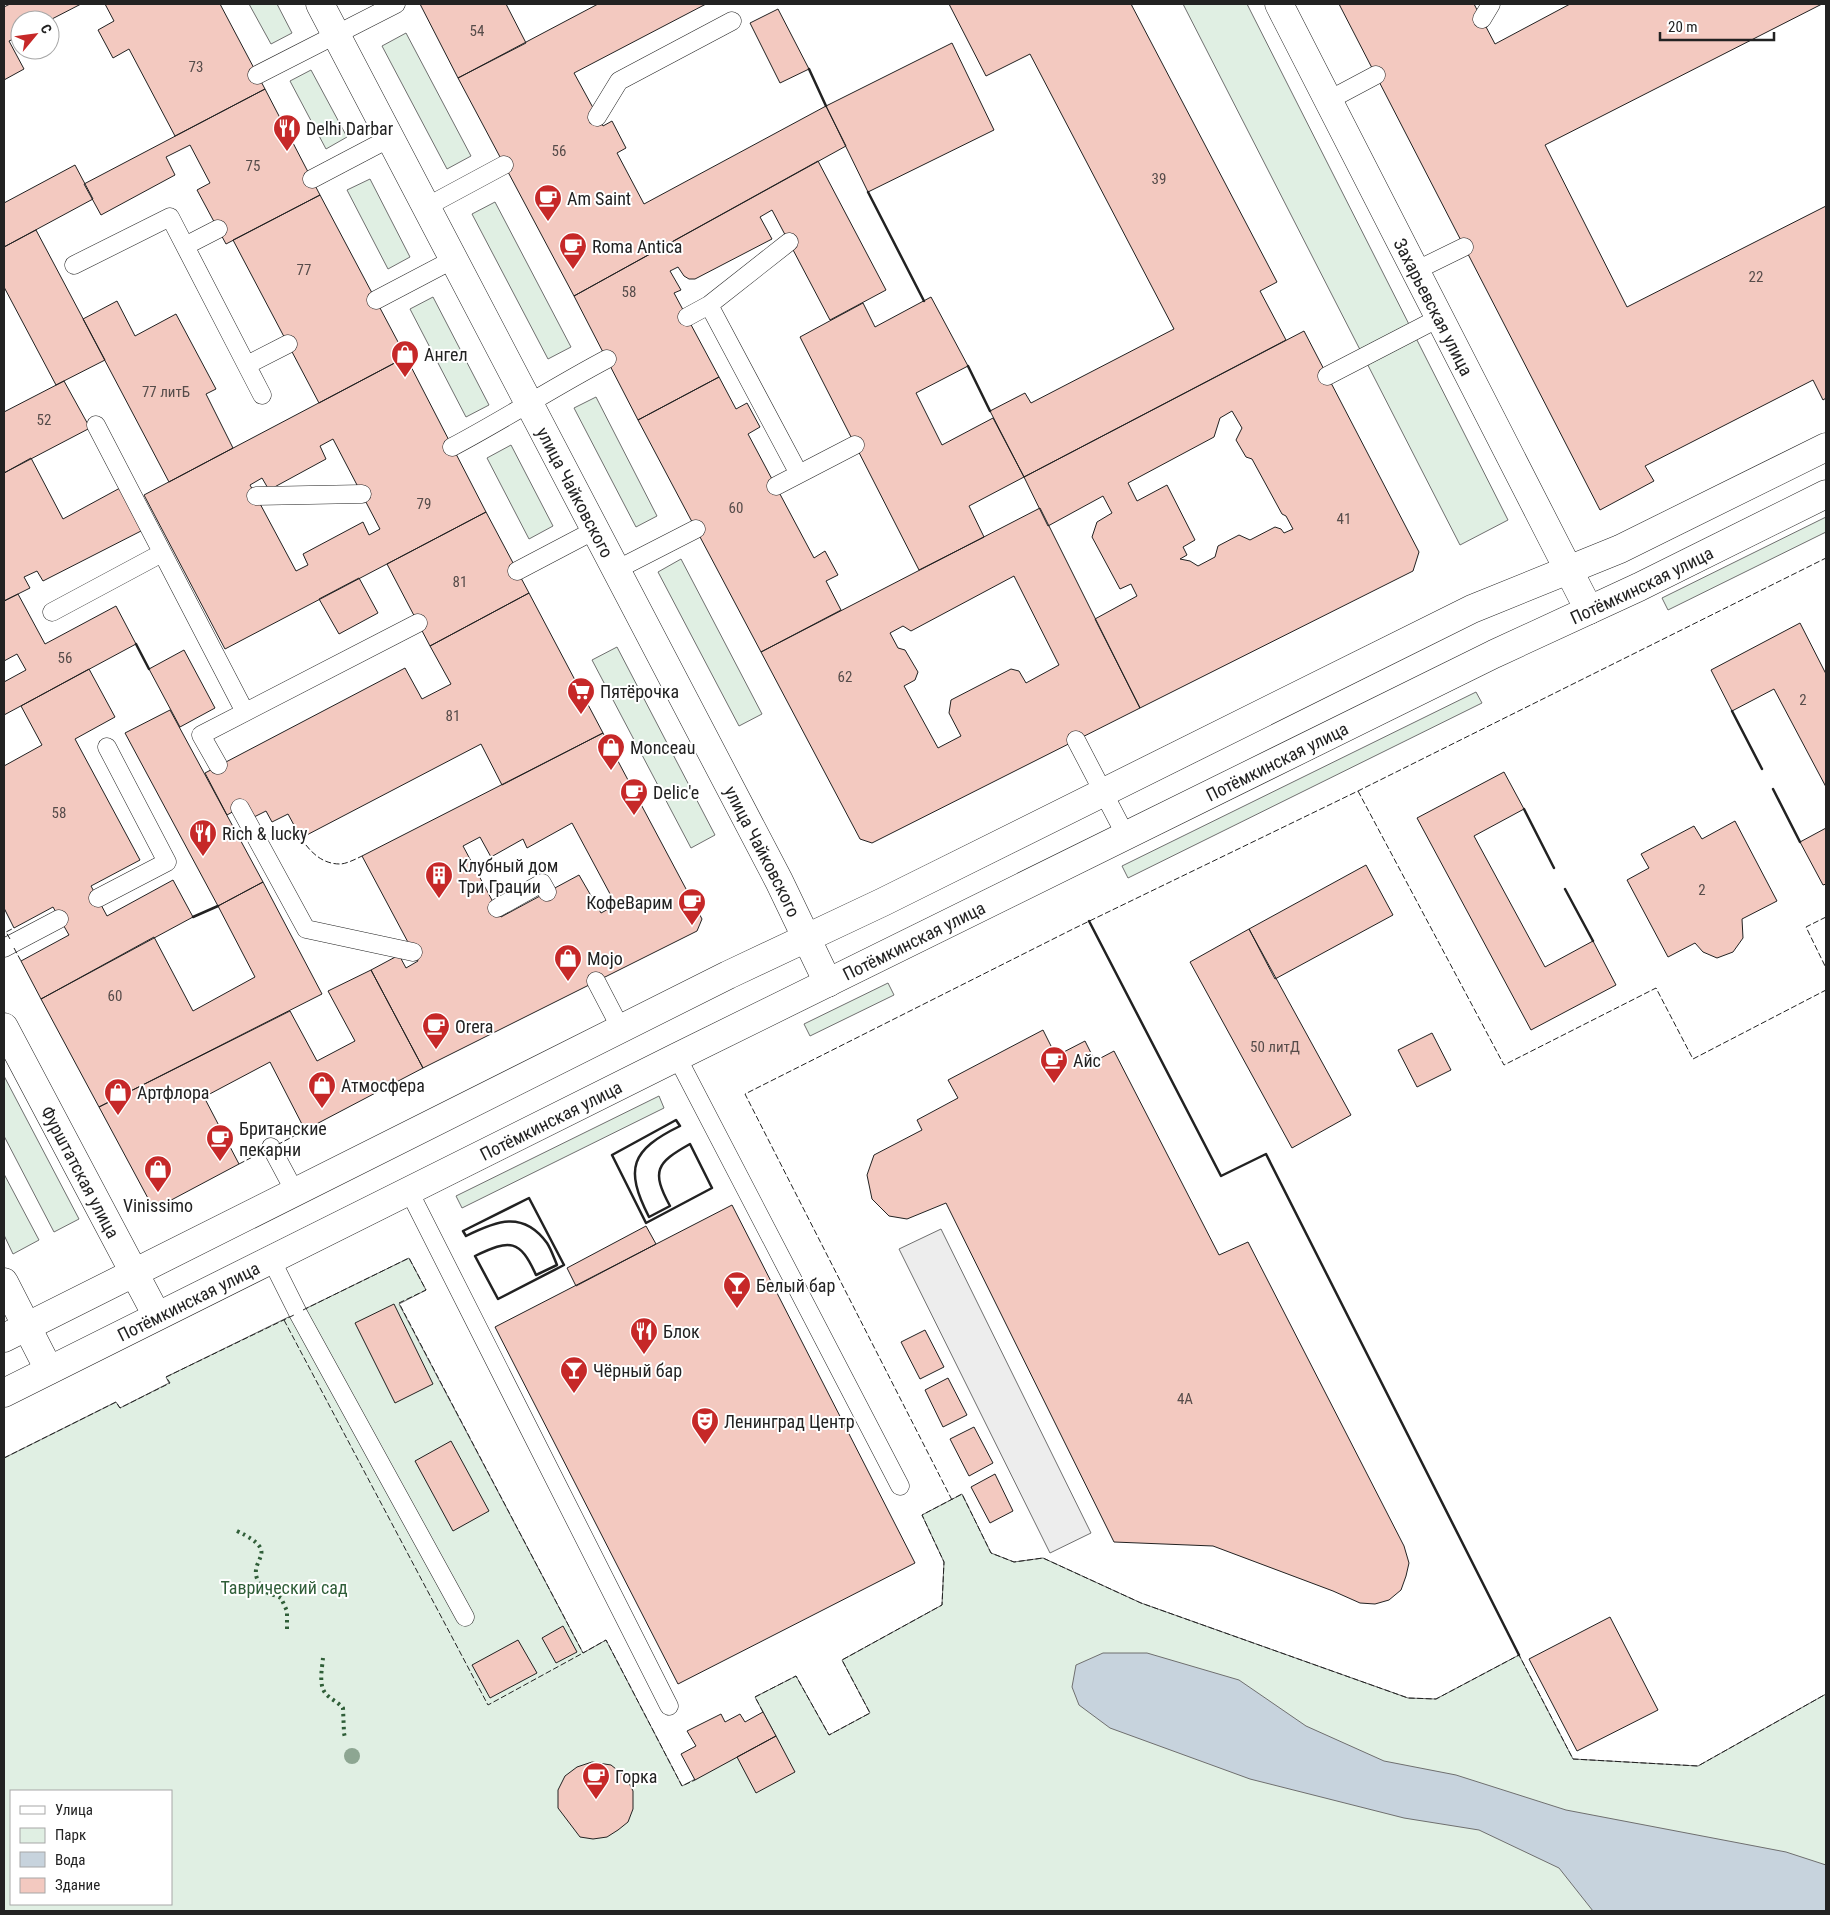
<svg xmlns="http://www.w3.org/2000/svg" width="1830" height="1915" viewBox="0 0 1830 1915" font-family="'Roboto Condensed',sans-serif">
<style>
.green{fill:#e0efe3;stroke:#6f6f6f;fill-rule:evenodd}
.parking{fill:#ededed;stroke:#6f6f6f}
.water{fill:#c7d3dd;stroke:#6f6f6f}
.building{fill:#f3c9c0;stroke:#222;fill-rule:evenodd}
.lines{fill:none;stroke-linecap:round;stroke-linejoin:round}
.service-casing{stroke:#222;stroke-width:19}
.minor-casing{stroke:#222;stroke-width:29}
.tertiary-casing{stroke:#222;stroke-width:29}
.service{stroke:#fff;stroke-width:18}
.minor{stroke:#fff;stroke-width:28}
.tertiary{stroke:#fff;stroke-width:28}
.hedge{stroke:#2f5e38;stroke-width:4;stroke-dasharray:2.5 4;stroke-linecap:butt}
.fence{stroke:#222;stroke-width:1;stroke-dasharray:6 2.5;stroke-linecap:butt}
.wall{stroke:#222;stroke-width:2.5}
.tree{fill:#8da692}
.labels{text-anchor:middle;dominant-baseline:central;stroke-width:4;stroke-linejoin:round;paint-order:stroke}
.number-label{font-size:15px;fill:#564c4a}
.poi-label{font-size:18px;fill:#222;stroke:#fff;text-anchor:start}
.street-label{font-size:18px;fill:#222;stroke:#fff}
.park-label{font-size:18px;fill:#2f5e38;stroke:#fff}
</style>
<rect width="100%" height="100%" fill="#fff"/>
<path class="green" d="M249 4H277L292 33 271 44Z
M1183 4H1247L1508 520 1460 545Z
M406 33 471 156 447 169 382 46Z
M311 70 347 137 326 149 290 81Z
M370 179 410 257 388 269 347 190Z
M495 202 571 347 548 359 472 214Z
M433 297 489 405 466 417 410 309Z
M596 397 657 516 636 527 574 408Z
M511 445 553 526 529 539 487 458Z
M1826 517V532L1668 610 1662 598Z
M681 559 762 714 739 726 658 572Z
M617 647 715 835 691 848 592 660Z
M1476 692 1482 703 1128 878 1122 866Z
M888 983 894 995 810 1036 804 1024Z
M4 1076 79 1219 54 1232 4 1136Z
M659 1096 664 1108 462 1208 456 1196Z
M4 1174 39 1240 13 1254 4 1235Z
M409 1258 426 1290 399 1304 583 1653 606 1640 682 1786 776 1736 755 1697 796 1676 829 1735 870 1713 842 1660 942 1605 944 1562 922 1515 962 1494 991 1553 1014 1562 1043 1558 1141 1603 1408 1698 1436 1699 1519 1655 1573 1759 1698 1766 1826 1694V1911H4V1458L116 1402 120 1408 169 1383 166 1377ZM11 1791H171V1904H11Z"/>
<path class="parking" d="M941 1229 1091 1533 1050 1553 899 1249Z"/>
<path class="water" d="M1103 1653H1147L1239 1680 1306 1726 1384 1761 1456 1775 1566 1810 1786 1852 1826 1865V1911H1593L1559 1868 1479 1830 1404 1818 1250 1779 1110 1728 1079 1705 1072 1687 1076 1665Z"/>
<path class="building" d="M10 4H81L50 20H20V36L9 41 24 69 4 80V7Z
M105 4H220L265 89 175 136 129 49 113 58 98 30 114 21Z
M420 4H506L526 43 458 78Z
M598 4H706L574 73 603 126 612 121 626 148 617 153 644 204 826 106 846 146 574 296 458 78Z
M949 4H1131L1277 282 1260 291 1286 340 1024 477 990 411 1025 393 1031 403 1174 329 1030 54 986 76Z
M1339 4H1474L1495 44 1570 4H1822L1545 145 1627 307 1826 206V398L1823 400 1813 380 1645 466 1654 481 1600 510Z
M778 9 809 69 780 83 750 23Z
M952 43 994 130 868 192 826 106Z
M265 89 320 195 226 244 197 190 210 183 190 145 166 157 175 175 101 215 84 184Z
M818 161 886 290 830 320 772 210 760 217 772 239 695 279H689L684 276 678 267 670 271 681 290 674 293 719 377 638 420 574 296Z
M75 165 93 199 4 247V203Z
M320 195 406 357 319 403 233 240Z
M36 230 105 360 56 385 4 287V247Z
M931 297 968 366 916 393 942 445 993 418 1024 477 969 506 984 537 919 570 800 337 863 303 875 327Z
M117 301 135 336 176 314 216 389 206 394 233 448 169 482 83 319Z
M1304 331 1419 552 1413 571 1140 708 1095 619 1137 596 1131 584 1120 589 1092 537 1097 522 1112 513 1103 496 1048 526 1024 477ZM1232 411 1242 428 1236 440 1246 457 1252 459 1282 514 1286 516 1293 529 1284 533 1281 529 1275 527 1250 540 1239 535 1218 546 1215 557 1198 566 1190 561 1180 559 1187 555 1183 547 1195 540 1167 485 1137 501 1128 483 1214 437 1220 418Z
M406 357 486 512 225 649 144 495ZM333 439 380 529 369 535 363 522 303 554 308 565 296 571 250 485 262 478 269 490 326 459 320 446Z
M719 377 736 409 747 403 760 427 748 434 814 558 825 551 838 575 826 581 841 610 761 652 638 420Z
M64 381 90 428 4 473V412Z
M31 458 63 519 120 488 143 530 43 581 37 571 24 577 30 588 4 601V473Z
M1040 508 1140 708 872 843 860 839 761 652ZM1014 576 1059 665 1026 683 1019 671 1011 669 951 700 949 713 961 736 938 748 904 686 915 680 918 672 905 650 898 648 890 633 903 626 911 631Z
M486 512 529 593 430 646 387 564Z
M359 578 378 613 339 634 319 599Z
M529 593 603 733 502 785 481 744 301 838 288 814 272 822 266 811 252 818 245 805 227 815 205 773 405 668 422 699 451 684 430 646Z
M18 594 45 644 116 606 136 644 4 715V682L26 670 17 654 4 661V601Z
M1800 623 1826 674V787L1774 689 1732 711 1711 670Z
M184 650 215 708 180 727 149 669Z
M89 669 115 717 75 739 140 860 91 886 107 916 173 880 193 917 41 999 21 961 69 935 53 907 14 928 4 908V766L42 745 21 706Z
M170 710 263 882 218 906 125 733Z
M603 733 702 919 697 931 423 1068 371 970 399 955 406 968 418 961 362 856ZM572 823 616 905 601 913 579 875 501 917 463 846 480 837 491 857 523 839 527 848Z
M1504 772 1524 809 1474 836 1545 967 1593 941 1616 985 1531 1030 1417 818Z
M1735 821 1777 901 1742 919 1743 938 1733 952 1717 958 1703 952 1695 943 1668 957 1627 880 1649 868 1641 854 1694 826 1702 839Z
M1826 828V884L1823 885 1800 842Z
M1366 865 1393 915 1275 979 1249 929Z
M263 882 322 994 99 1107 41 999 154 937 193 1011 255 977 218 906Z
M1249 929 1351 1115 1292 1148 1190 962Z
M371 970 423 1068 305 1130 270 1062 204 1097 239 1164 160 1206 150 1202 99 1107 290 1011 317 1061 355 1041 328 991Z
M1043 1030 1056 1056 1085 1041 1095 1061 1114 1051 1219 1255 1248 1242 1404 1546 1409 1563 1406 1576 1401 1590 1389 1600 1375 1604 1360 1603 1333 1591 1213 1546 1114 1542 946 1203 907 1219 889 1216 872 1199 867 1175 874 1155 922 1130 917 1120 958 1098 948 1080Z
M1432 1033 1451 1070 1417 1087 1398 1050Z
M732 1205 915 1563 678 1684 495 1327Z
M646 1226 656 1244 576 1286 567 1268Z
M394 1304 433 1384 395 1403 355 1323Z
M925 1330 944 1367 920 1379 901 1342Z
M948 1378 967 1415 943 1427 925 1390Z
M974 1427 993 1463 969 1476 950 1439Z
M451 1441 489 1511 453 1531 415 1461Z
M995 1474 1013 1511 990 1523 971 1487Z
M1610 1617 1658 1710 1577 1751 1529 1659Z
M563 1626 577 1652 556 1663 542 1638Z
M518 1640 537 1673 490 1698 472 1665Z
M763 1712 776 1736 695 1780 681 1754 696 1746 687 1731 721 1714 725 1722 740 1714 745 1722Z
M776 1736 795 1772 756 1793 737 1757Z
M592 1762 611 1765 626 1777 633 1791V1809L628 1822 618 1830 607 1837 593 1839 580 1837 558 1808V1790L565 1776 577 1767Z"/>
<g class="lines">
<g class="service-casing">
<path id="service" d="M1482 19 1491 4
M257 75 396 4
M1329 100 1376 75
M597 117 619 81 732 21
M312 179 390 138
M426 207 504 165
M185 246 218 229
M74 265 170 217 262 395
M1415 271 1464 247
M376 300 454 259
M709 305 799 474
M687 317 709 305 789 242
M247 365 288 344
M1327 376 1439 318
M96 425 245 712
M452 447C505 419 554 387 607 359
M776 486 855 445
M256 496 362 494
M616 570 696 529
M517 571 595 530
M52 612 162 553
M1076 740 1126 836
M218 765 201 735 418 623
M240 808 306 929 413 952
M98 898 167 862 107 747
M497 908 542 883 547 892
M4 948 59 919
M596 981 621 1029
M677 1057 900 1486
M271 1147 295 1192
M409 1191 669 1706
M271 1259 298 1313 465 1617"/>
</g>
<g class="minor-casing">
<g id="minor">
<path id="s1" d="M1279 4 1589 610"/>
<path id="s2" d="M4 1027 157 1316"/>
<path d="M4 1282 49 1370"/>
</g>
</g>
<g class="tertiary-casing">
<g id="tertiary">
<path id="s3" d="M320 4 779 881 828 983"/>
<path d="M4 1338 728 975 883 902 1472 609 1620 549 1826 447"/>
<path id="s4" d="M4 1393 677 1057 1494 654 1639 587 1826 494"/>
</g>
</g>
<use href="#service" class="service"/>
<use href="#minor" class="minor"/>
<use href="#tertiary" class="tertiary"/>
<path class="hedge" d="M237 1531C285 1554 245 1558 259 1583 260 1584 262 1589 263 1590 268 1594 276 1595 281 1598L287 1611V1633
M323 1658C322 1669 318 1687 327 1695 332 1700 338 1702 343 1708L344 1733 345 1738"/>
<path class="fence" d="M1358 791 1504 1065 1656 988 1693 1059 1826 990
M301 838C310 852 322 864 340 864 346 864 356 859 362 856
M1826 917 1806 927 1826 968
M10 939 6 932 14 928
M14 948 21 961
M277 1145 305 1130
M239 1164 268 1149
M303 1310 409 1258 426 1290 399 1303 583 1653 606 1640 682 1786 695 1780
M284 1320 488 1705 583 1653
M4 1458 116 1402 120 1408 170 1383 166 1377 294 1315
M952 1500 745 1094 1073 929 1358 791 1826 558
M763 1712 755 1697 796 1676 829 1735 870 1713 842 1660 942 1605 944 1562 922 1515 962 1494 991 1553 1014 1562 1043 1558 1141 1603 1408 1698 1436 1699 1519 1655 1573 1759 1698 1766 1826 1694"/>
<path class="wall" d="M809 69 826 106
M868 192 924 301
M968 366 990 411
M136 644 149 669
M1732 711 1762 769
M1773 789 1800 842
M1524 809 1554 868
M1565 889 1593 941
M193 917 218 906
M1089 921 1221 1176 1266 1154 1519 1655
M676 1120 680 1126C631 1150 624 1168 649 1217L670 1206C651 1171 656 1163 690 1144L712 1188 646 1223 612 1155Z
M529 1198 564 1265 498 1299 475 1256C510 1239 520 1239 536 1275L557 1265C554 1258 551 1249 547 1243 523 1210 496 1221 466 1236L463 1231Z"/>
</g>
<circle class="tree" cx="352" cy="1756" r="8"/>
<defs>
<g id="restaurant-pin" transform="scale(1.4375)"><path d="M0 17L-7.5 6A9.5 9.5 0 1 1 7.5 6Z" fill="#c62828" stroke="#fff"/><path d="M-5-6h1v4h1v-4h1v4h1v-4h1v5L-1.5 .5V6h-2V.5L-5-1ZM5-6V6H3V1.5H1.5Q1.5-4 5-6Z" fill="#fff"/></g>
<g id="cafe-pin" transform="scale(1.4375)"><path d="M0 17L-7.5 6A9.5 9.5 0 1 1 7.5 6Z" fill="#c62828" stroke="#fff"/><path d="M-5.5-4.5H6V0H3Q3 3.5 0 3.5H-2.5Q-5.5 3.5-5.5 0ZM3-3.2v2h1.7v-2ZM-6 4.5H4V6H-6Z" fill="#fff"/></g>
<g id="shop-pin" transform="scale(1.4375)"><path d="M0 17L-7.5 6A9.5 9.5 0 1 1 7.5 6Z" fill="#c62828" stroke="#fff"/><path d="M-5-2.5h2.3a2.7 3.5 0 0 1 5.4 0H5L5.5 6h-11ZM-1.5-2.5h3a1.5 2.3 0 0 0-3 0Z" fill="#fff"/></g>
<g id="supermarket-pin" transform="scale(1.4375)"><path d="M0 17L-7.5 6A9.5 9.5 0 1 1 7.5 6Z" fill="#c62828" stroke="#fff"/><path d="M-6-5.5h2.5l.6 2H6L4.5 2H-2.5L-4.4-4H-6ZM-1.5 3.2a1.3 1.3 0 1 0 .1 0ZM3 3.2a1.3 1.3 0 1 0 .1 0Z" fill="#fff"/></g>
<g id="building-pin" transform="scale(1.4375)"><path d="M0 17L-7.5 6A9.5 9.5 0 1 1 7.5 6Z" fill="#c62828" stroke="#fff"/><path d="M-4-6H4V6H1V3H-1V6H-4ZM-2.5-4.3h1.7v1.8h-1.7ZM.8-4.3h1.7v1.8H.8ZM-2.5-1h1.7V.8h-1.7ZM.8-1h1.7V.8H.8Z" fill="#fff"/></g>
<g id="bar-pin" transform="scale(1.4375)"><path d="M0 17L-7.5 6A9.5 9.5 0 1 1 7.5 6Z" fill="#c62828" stroke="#fff"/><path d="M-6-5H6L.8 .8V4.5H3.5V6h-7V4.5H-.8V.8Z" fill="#fff"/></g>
<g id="theatre-pin" transform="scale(1.4375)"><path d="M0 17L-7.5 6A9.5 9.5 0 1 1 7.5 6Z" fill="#c62828" stroke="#fff"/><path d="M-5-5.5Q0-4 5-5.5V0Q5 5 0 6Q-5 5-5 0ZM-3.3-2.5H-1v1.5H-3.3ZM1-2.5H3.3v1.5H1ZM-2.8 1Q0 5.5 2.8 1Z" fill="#fff"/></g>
</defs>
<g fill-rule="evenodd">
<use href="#restaurant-pin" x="287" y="128"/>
<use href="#cafe-pin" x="548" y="198"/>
<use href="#cafe-pin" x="573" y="246"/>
<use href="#shop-pin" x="405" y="354"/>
<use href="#supermarket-pin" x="581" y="691"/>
<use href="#shop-pin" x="611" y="747"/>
<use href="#cafe-pin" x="634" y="792"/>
<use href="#restaurant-pin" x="203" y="833"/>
<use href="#building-pin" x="439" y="875"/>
<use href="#cafe-pin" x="692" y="902"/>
<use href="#shop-pin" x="568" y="958"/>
<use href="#cafe-pin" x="436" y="1026"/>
<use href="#cafe-pin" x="1054" y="1060"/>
<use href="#shop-pin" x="322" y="1085"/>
<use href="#shop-pin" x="118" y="1092"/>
<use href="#cafe-pin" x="220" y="1138"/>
<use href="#shop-pin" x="158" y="1169"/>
<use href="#bar-pin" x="737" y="1285"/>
<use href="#restaurant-pin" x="644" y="1331"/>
<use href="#bar-pin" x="574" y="1370"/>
<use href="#theatre-pin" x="705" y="1421"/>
<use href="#cafe-pin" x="596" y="1776"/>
</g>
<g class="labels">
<g class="number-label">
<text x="477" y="31">54</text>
<text x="196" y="67">73</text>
<text x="559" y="151">56</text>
<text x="253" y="166">75</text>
<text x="1159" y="179">39</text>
<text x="304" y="270">77</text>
<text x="1756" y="277">22</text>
<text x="629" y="292">58</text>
<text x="166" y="392">77 литБ</text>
<text x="44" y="420">52</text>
<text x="424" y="504">79</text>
<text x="736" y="508">60</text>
<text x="1344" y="519">41</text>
<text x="460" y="582">81</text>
<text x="65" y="658">56</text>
<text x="845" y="677">62</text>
<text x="1803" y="700">2</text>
<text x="453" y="716">81</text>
<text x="59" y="813">58</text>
<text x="1702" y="890">2</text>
<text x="115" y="996">60</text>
<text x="1275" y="1047">50 литД</text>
<text x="1185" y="1399">4А</text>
</g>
<g class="poi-label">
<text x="306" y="128">Delhi Darbar</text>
<text x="567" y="198">Am Saint</text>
<text x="592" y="246">Roma Antica</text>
<text x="424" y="354">Ангел</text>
<text x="600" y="691">Пятёрочка</text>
<text x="630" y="747">Monceau</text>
<text x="653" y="792">Delic'e</text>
<text x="222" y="833">Rich &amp; lucky</text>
<text x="458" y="865">Клубный дом<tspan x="458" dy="21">Три Грации</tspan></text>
<text x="673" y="902" text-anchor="end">КофеВарим</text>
<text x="587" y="958">Mojo</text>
<text x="455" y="1026">Orera</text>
<text x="1073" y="1060">Айс</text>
<text x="341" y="1085">Атмосфера</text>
<text x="137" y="1092">Артфлора</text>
<text x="239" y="1128">Британские<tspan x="239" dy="21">пекарни</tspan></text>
<text x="158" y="1205" text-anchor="middle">Vinissimo</text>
<text x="756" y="1285">Белый бар</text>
<text x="663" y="1331">Блок</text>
<text x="593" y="1370">Чёрный бар</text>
<text x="724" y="1421">Ленинград Центр</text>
<text x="615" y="1776">Горка</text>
</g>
<g class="street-label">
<text stroke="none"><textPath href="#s1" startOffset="340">Захарьевская улица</textPath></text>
<text stroke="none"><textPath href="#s3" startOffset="551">улица Чайковского</textPath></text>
<text stroke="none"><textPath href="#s4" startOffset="1826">Потёмкинская улица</textPath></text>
<text stroke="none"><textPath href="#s4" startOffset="1421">Потёмкинская улица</textPath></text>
<text stroke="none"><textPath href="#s3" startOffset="956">улица Чайковского</textPath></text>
<text stroke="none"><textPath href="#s4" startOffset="1016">Потёмкинская улица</textPath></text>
<text stroke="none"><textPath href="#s4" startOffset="611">Потёмкинская улица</textPath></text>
<text stroke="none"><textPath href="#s2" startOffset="164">Фурштатская улица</textPath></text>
<text stroke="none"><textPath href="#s4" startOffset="206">Потёмкинская улица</textPath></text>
</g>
<g class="park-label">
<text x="284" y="1587">Таврический сад</text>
</g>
</g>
<rect width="1830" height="1915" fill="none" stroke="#222222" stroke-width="10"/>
<rect x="10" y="1790" width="162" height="115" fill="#ffffff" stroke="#a7a7a7"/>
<rect x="20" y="1806" width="25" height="8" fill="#ffffff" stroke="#a7a7a7"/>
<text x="55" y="1815" font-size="15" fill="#222222">Улица</text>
<rect x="20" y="1828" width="25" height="15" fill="#e0efe3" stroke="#a7a7a7"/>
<text x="55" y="1840" font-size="15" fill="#222222">Парк</text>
<rect x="20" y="1852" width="25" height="15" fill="#c7d3dd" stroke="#a7a7a7"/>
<text x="55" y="1865" font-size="15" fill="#222222">Вода</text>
<rect x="20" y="1878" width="25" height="15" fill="#f3c9c0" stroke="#a7a7a7"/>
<text x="55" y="1890" font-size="15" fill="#222222">Здание</text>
<g transform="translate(35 35) rotate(61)"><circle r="24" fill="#ffffff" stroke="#a7a7a7"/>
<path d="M0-4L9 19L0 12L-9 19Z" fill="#c62828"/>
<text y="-8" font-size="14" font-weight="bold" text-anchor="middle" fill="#222222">С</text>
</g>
<path d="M1660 32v8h114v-8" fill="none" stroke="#222222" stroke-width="2.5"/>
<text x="1668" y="32" font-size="15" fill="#222222" stroke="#ffffff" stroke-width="4" paint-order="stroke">20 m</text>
</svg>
